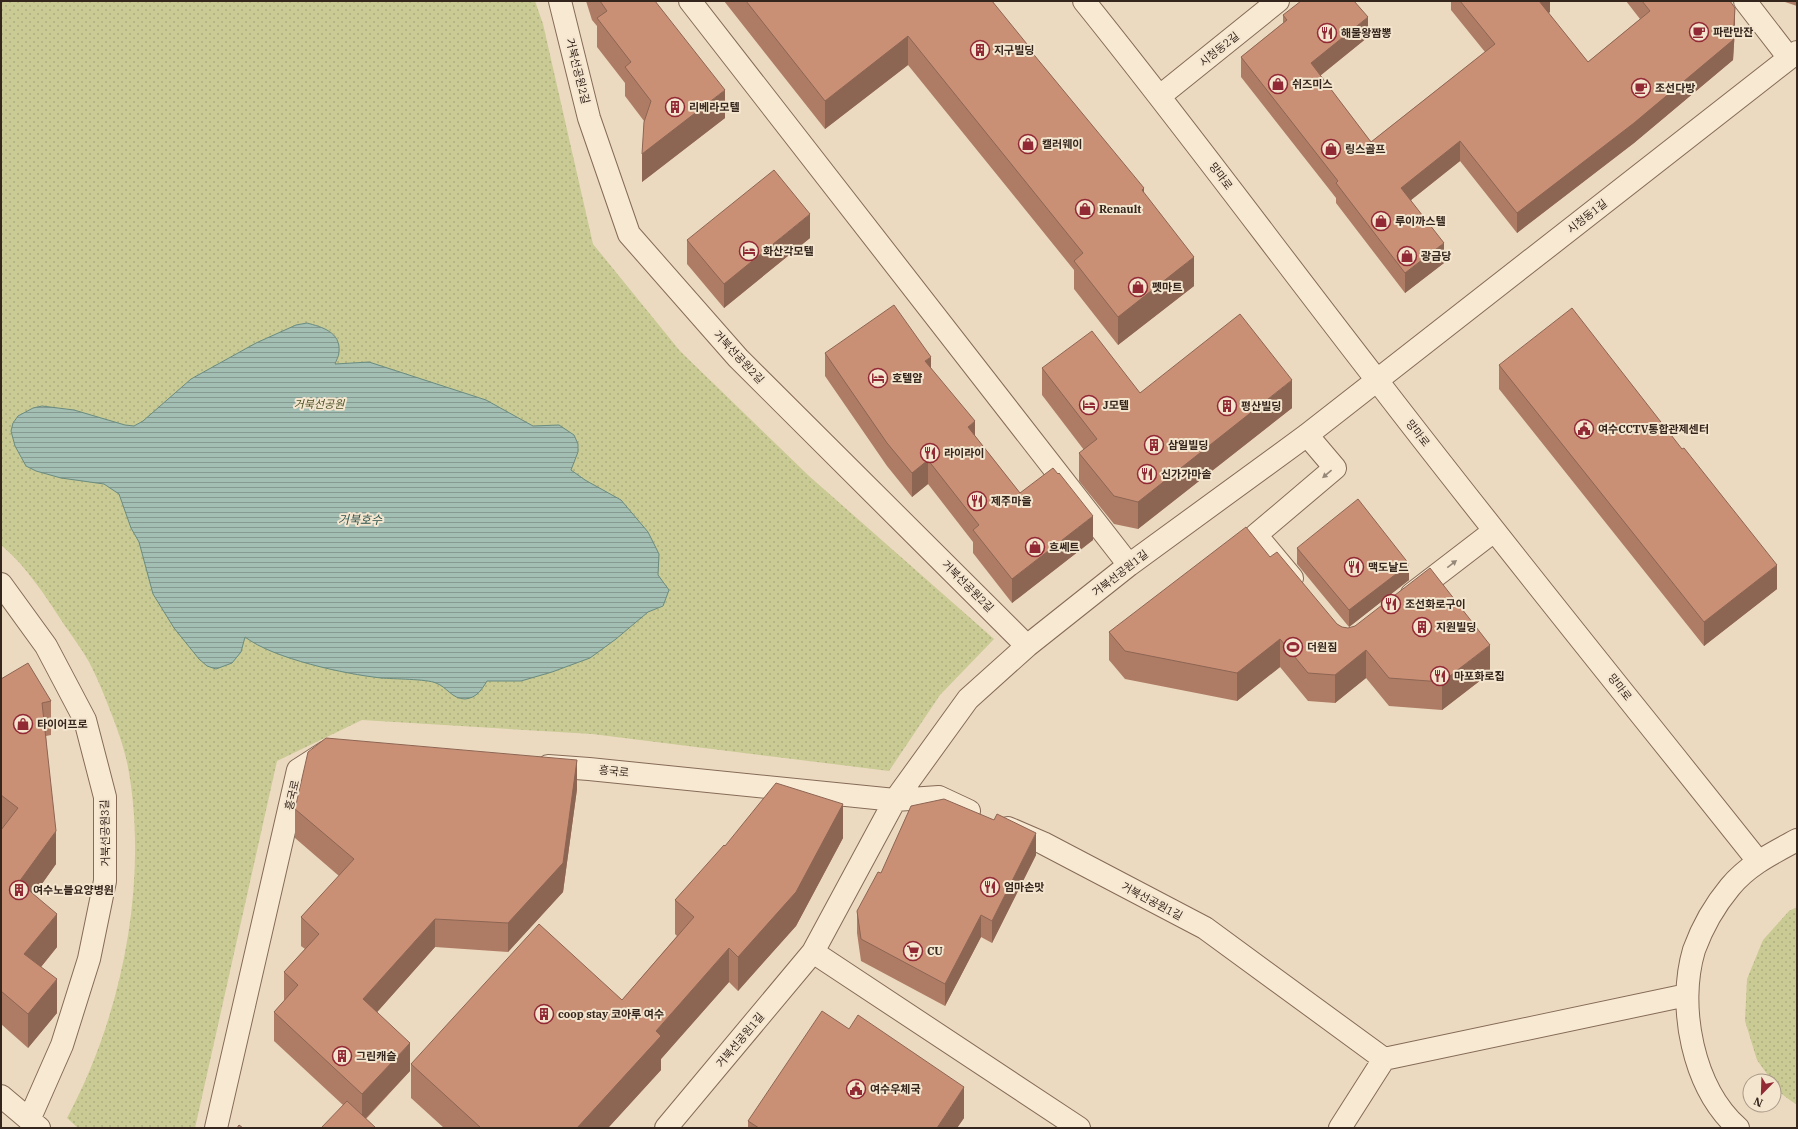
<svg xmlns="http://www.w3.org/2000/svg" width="1798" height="1129" viewBox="0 0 1798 1129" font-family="'IBM Plex Serif','Noto Sans KR',serif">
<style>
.park{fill:url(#park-dots)}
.water{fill:url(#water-rules);stroke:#6a8c80}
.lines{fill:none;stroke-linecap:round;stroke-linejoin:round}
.minor-casing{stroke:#856b58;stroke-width:24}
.minor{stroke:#f8e9d3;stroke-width:22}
.wall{fill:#ae7c65}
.shaded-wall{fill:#8d6553}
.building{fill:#ca9076;stroke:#8d6553}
.oneway{fill:#968878}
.labels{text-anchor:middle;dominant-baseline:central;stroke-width:4;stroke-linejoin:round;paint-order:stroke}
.poi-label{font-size:11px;font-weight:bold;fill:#35261d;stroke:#f4e5cf;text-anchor:start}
.street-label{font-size:11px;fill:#35261d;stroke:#f4e5cf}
.park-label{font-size:11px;font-style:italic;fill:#4a5124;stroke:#f4e5cf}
.water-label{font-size:12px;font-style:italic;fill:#2c544d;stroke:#f4e5cf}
</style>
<defs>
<pattern id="park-dots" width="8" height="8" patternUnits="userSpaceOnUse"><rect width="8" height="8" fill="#c9ca94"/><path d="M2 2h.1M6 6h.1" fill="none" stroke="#adad7f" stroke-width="1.8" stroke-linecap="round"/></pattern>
<pattern id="water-rules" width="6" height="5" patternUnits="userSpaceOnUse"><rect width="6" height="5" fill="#a3beb3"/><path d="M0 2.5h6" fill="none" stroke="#869a91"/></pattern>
</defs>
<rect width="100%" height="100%" fill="#ecdac0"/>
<path class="park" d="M1 1H535L543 24 593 244 680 351 809 476 994 639 940 695 889 771 592 734 362 720 277 761 195 1128H78L67 1118C122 1016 149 882 128 767 123 741 112 715 102 690 98 681 94 671 89 662 81 648 72 636 63 623 45 595 26 566 1 545Z
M1797 907V1105C1789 1099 1775 1092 1774 1081H1772L1757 1060 1745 1021 1747 979 1763 940 1789 911Z"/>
<path class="water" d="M307 323C322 327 341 332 339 352 339 356 336 361 335 364L369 362 486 400 533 426 559 425 574 435 578 444V452L571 470 585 480 621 500 648 532 659 554 658 575 669 590 663 606 648 612 616 639 590 658 552 672 521 681H487C482 689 477 698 465 699 452 699 447 687 436 683 427 679 393 679 381 678 345 674 274 659 245 637L241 652 232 663 216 669 207 666 199 659 174 628 153 594 139 542 131 528 119 494 104 484 61 478 36 471 26 466 15 446 11 431 13 423 18 416 33 408 42 406 74 410 125 425 134 426 143 421 191 379 256 343 296 325Z"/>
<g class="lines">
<g class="minor-casing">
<path id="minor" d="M560 1 589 118 629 234 738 358 1027 646
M690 1 1129 565
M1084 1C1184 125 1278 253 1376 379 1501 542 1630 700 1758 861
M1745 1 1789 58
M1160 96 1278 1
M1292 578 1256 535 1335 468 1307 435
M1 584 46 646 85 720 105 797V881L89 959 62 1045 29 1120
M1412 594 1494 531
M548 766 589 769 895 800 939 797 969 811
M1008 828 1043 843 1205 928 1384 1059
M813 952 1079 1128
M1 1096 39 1128
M216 1128 298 770 326 752H330
M666 1128 813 952 895 800 968 699 1027 646 1129 565 1307 435 1797 52
M1340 1128 1384 1059 1687 995
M1738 1128C1693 1088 1677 1007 1694 950 1702 928 1715 905 1730 887 1748 865 1773 853 1797 840"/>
</g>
<use href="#minor" class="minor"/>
</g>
<path class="wall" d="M586 1H655L725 118 642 182 644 121 625 96V83L597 47V26L592 20Z
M724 1H992L1031 52 1144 194 1194 286 1118 345 1074 289V270L908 65 825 129Z
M1451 1H1550V12L1548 13 1588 62 1640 19 1626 1H1730L1735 28 1733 60 1634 143 1517 233 1460 161 1411 200 1444 263 1405 293 1336 203V198L1241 77V57L1283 23V15L1368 37 1320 76 1371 142 1485 52 1451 10Z
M1782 1H1797V6Z
M810 238 724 308 687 264V240Z
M825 353 931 368 975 436 1020 493 1093 540 1012 603 973 553V542L928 484 912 497 887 466 825 376Z
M1499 365 1682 449 1777 589 1704 646 1499 389Z
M1042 368 1140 393 1292 408 1138 529 1114 524 1079 481V453L1084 450 1042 395Z
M1297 548 1409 580 1349 627 1297 564Z
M1270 557 1337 624 1342 627 1490 673 1442 710 1389 706 1366 678 1335 703 1308 701 1280 667 1237 701 1125 679 1109 660V632Z
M1 679 51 701V735L46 736 56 864 34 895 57 947 41 967 57 1013 28 1048 1 1024V830L2 829 1 828Z
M577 789 563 892 508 952 435 947 377 1012 410 1071 366 1119 343 1105 274 1041V1012L284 1001V972L305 949 301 946V917L339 876 295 838V809Z
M843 838 796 926 738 991 729 982 661 1059V1070L608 1128H444L411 1098V1064L622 1000 677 936 675 934V900L725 846Z
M1036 855 992 943 981 937 945 1006 861 961 857 933V911L881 873Z
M964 1118 957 1128H748V1121Z"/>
<path class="shaded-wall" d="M1539 1H1550V12L1539 21Z
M1735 8V28L1733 60 1634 143 1517 233V213Z
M1368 17V37L1311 83V63Z
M908 36V65L825 129V101Z
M725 90V118L642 182V154Z
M1460 141V161L1401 208V188Z
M1144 188V217L1142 190Z
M810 214V238L724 308V284Z
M1444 243V263L1405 293V273Z
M1194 257V286L1118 345V317Z
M931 357V380L925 361Z
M1292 380V408L1138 529V502Z
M975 421V444L968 427Z
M928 460V484L912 497V473Z
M1093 516V540L1012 603V579Z
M1409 564V580L1349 627V610Z
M1777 565V589L1704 646V622Z
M1280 639V667L1237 701V673Z
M1490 645V673L1442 710V682Z
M1366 650V678L1335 703V675Z
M577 760V789L563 892 508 952V923Z
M843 804V838L796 926 738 991V957Z
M56 831V864L19 916V882Z
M1036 833V855L992 943V921Z
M57 914V947L24 988V954Z
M981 915V937L945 1006V984Z
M435 919V947L363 1028V999Z
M729 948V982L661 1059V1070L608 1128H577L656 1031Z
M57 979V1013L28 1048V1014Z
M410 1043V1071L362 1122V1094Z
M964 1087V1118L957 1128H937Z"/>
<path class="building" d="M600 1H655L725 90 642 154 644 122 651 101 625 67 631 62 597 18 607 11Z
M746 1H992L1031 49 1030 50 1144 188 1142 190 1194 257 1118 317 1074 261 1083 253 908 36 825 101Z
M1301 1H1354L1368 17 1311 63 1371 142 1495 44 1460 1H1539L1588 62 1650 11 1642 1H1730L1735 8 1733 40 1634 123 1517 213 1460 141 1401 188 1444 243 1405 273 1336 183 1338 181 1241 57 1287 20 1283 15Z
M774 170 810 214 724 284 687 240Z
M894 305 931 357 925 361 975 421 968 427 1020 493 1053 468 1058 474 1059 473 1093 516 1012 579 973 530 979 525 928 460 912 473 887 443 825 353Z
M1572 308 1682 449 1684 448 1777 565 1704 622 1499 365Z
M1240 314 1292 380 1138 502 1114 496 1079 453 1097 439 1042 368 1092 331 1140 393Z
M1358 499 1409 564 1349 610 1297 548Z
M1246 527 1270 557 1277 552 1337 624 1342 627 1348 628 1355 626 1430 568 1490 645 1442 682 1389 678 1366 650 1335 675 1308 673 1280 639 1237 673 1125 651 1109 632Z
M28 663 51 701 42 703 56 831 19 882 57 914 24 954 57 979 28 1014 1 991V830L18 808 1 795V679Z
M326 738 577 760 563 863 508 923 435 919 363 999 410 1043 362 1094 274 1012 298 985 284 972 319 934 301 917 354 859 295 809 308 752Z
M776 783 843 804 796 892 738 957 729 948 656 1031 661 1036 577 1128H481L411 1064 539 924 622 1000 694 917 675 900 724 845 725 846Z
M944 799 994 820 997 814 1036 833 992 921 981 915 945 984 861 939 857 911 878 872 881 873 911 806Z
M822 1011 849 1029 858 1015 964 1087 937 1128H759L748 1121Z
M347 1101 376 1128H321Z
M239 1125 243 1128H237Z"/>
<defs><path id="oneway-solid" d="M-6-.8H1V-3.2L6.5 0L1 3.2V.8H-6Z"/></defs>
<g class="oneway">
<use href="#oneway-solid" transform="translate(1327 474) rotate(140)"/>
<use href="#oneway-solid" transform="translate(1452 564) rotate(-38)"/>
</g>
<defs>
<g id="cafe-ring" transform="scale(1)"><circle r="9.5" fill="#f4e5cf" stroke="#922a36" stroke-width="1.5"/><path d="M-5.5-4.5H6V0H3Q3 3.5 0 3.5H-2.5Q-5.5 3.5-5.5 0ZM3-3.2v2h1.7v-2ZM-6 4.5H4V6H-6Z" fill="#922a36"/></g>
<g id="restaurant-ring" transform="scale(1)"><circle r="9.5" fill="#f4e5cf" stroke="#922a36" stroke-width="1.5"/><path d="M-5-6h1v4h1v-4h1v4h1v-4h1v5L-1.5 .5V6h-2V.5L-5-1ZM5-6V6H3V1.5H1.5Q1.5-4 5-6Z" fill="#922a36"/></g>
<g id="building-ring" transform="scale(1)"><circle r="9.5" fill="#f4e5cf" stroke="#922a36" stroke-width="1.5"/><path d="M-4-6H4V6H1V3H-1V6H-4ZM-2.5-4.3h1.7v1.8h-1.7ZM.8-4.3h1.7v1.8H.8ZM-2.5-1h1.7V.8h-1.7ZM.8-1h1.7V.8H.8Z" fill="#922a36"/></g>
<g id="shop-ring" transform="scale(1)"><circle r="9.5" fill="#f4e5cf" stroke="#922a36" stroke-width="1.5"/><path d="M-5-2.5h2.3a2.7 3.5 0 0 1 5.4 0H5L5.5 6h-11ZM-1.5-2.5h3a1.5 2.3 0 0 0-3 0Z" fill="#922a36"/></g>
<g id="hotel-ring" transform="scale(1)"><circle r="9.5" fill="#f4e5cf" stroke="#922a36" stroke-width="1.5"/><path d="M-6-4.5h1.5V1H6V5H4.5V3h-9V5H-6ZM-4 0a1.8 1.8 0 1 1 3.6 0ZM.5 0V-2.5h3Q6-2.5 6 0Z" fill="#922a36"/></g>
<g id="civic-ring" transform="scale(1)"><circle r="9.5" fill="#f4e5cf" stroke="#922a36" stroke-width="1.5"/><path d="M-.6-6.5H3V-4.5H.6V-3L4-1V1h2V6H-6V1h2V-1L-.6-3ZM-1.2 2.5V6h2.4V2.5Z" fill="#922a36"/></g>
<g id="stadium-ring" transform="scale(1)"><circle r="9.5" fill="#f4e5cf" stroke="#922a36" stroke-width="1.5"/><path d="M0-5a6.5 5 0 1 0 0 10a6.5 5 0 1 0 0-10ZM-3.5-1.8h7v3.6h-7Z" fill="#922a36"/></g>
<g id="supermarket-ring" transform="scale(1)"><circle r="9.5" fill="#f4e5cf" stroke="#922a36" stroke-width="1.5"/><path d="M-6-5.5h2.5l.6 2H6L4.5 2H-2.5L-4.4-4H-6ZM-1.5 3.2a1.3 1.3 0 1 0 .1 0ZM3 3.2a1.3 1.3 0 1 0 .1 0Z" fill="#922a36"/></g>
</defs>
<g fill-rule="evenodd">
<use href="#cafe-ring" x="1699" y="32"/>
<use href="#restaurant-ring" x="1327" y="33"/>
<use href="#building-ring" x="980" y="50"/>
<use href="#shop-ring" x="1278" y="84"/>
<use href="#cafe-ring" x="1641" y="88"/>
<use href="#building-ring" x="675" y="107"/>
<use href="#shop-ring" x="1028" y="144"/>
<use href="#shop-ring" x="1331" y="149"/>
<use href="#shop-ring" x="1085" y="209"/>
<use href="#shop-ring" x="1381" y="221"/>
<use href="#hotel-ring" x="749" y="251"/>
<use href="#shop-ring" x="1407" y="256"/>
<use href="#shop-ring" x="1138" y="287"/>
<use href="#hotel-ring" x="878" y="378"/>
<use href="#hotel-ring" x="1089" y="405"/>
<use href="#building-ring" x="1227" y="406"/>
<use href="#civic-ring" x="1584" y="429"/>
<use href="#building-ring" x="1154" y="445"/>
<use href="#restaurant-ring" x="930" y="453"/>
<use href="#restaurant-ring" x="1147" y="474"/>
<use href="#restaurant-ring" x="977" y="501"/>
<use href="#shop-ring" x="1035" y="547"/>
<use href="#restaurant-ring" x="1354" y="567"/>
<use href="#restaurant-ring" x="1391" y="604"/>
<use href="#building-ring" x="1422" y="627"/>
<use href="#stadium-ring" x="1293" y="647"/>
<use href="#restaurant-ring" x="1440" y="676"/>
<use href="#shop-ring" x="23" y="724"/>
<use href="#restaurant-ring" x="990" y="887"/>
<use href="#building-ring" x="19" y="890"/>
<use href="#supermarket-ring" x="913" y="951"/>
<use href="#building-ring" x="544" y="1014"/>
<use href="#building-ring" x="342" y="1056"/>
<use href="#civic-ring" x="856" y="1089"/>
</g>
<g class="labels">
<g class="poi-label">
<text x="1713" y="32">파란만잔</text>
<text x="1341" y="33">해물왕짬뽕</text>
<text x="994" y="50">지구빌딩</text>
<text x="1292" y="84">쉬즈미스</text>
<text x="1655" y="88">조선다방</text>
<text x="689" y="107">리베라모텔</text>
<text x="1042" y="144">캘러웨이</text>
<text x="1345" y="149">링스골프</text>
<text x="1099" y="209">Renault</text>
<text x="1395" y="221">루이까스텔</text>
<text x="763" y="251">화산각모텔</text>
<text x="1421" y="256">광금당</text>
<text x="1152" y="287">펫마트</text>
<text x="892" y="378">호텔얌</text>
<text x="1103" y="405">J모텔</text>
<text x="1241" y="406">평산빌딩</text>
<text x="1598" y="429">여수CCTV통합관제센터</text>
<text x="1168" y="445">삼일빌딩</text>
<text x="944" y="453">라이라이</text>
<text x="1161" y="474">신가가마솥</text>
<text x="991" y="501">제주마을</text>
<text x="1049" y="547">흐쎄트</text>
<text x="1368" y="567">맥도날드</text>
<text x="1405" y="604">조선화로구이</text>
<text x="1436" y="627">지원빌딩</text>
<text x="1307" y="647">더원짐</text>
<text x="1454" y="676">마포화로집</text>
<text x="37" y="724">타이어프로</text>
<text x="1004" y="887">엄마손맛</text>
<text x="33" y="890">여수노블요양병원</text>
<text x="927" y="951">CU</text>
<text x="558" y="1014">coop stay 코아루 여수</text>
<text x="356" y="1056">그린캐슬</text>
<text x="870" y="1089">여수우체국</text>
</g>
<g class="street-label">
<text transform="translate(1219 49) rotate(-39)">시청동2길</text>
<text transform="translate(578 71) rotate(76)">거북선공원2길</text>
<text transform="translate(1221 176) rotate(53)">망마로</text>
<text transform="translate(1587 216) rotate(-38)">시청동1길</text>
<text transform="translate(739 357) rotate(47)">거북선공원2길</text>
<text transform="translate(1418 433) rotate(52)">망마로</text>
<text transform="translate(1120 573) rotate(-38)">거북선공원1길</text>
<text transform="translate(968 586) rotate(45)">거북선공원2길</text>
<text transform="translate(1620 687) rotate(52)">망마로</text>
<text transform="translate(614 771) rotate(6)">흥국로</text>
<text transform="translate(292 795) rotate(-77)">흥국로</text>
<text transform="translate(105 833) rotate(-91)">거북선공원3길</text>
<text transform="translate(1152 901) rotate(28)">거북선공원1길</text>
<text transform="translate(740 1040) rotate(-50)">거북선공원1길</text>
</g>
<g class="park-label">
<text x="319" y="404">거북선공원</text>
</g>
<g class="water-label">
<text x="360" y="519">거북호수</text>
</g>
</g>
<rect width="1798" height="1129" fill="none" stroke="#35261d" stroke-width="4"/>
<g transform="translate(1762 1093) rotate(203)"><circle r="19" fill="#f4e5cf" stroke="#a89988"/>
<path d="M0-3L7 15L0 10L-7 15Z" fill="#922a36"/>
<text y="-6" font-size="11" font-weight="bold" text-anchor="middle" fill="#35261d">N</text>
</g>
</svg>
